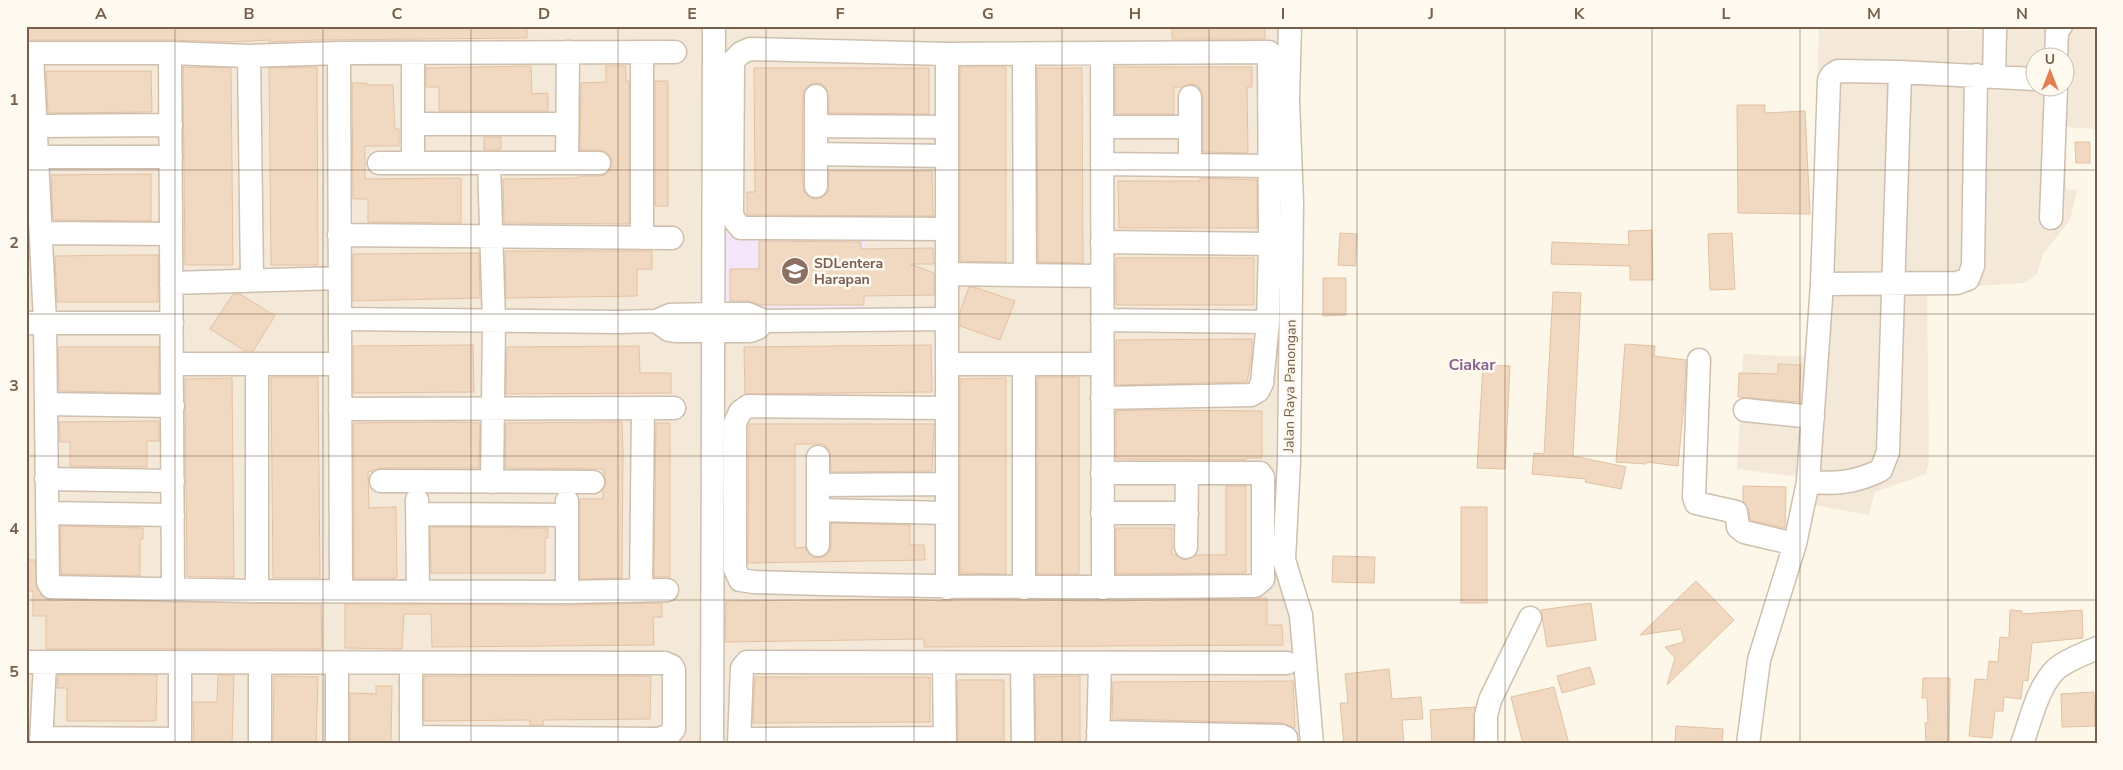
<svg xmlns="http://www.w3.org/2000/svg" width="2123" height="770" viewBox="0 0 2123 770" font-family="'Nunito Sans',sans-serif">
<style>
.residential{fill:#f4e9d8;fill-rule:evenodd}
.education{fill:#f4e6f9}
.building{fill:#f1d9c1;stroke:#e3c1a2}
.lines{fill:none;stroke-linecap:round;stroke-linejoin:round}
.minor-casing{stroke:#cebfaf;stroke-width:25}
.minor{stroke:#fff;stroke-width:22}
.grid{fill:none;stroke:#775f4d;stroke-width:1;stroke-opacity:0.55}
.labels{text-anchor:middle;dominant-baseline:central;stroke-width:5;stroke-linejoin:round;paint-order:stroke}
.education-label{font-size:14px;font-weight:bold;fill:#785e54;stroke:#fffaf0;text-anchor:start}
.street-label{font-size:14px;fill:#775f4d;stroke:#fffaf0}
.quarter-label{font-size:16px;font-weight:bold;fill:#876592;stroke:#fffaf0}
.neatline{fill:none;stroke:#775f4d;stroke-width:2}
.grid-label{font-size:16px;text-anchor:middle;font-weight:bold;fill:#775f4d}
</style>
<rect width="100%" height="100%" fill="#fcf7e9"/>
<path class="residential" d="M26 26H1283L1285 221 1278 559 1298 627 1303 744H26Z
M1819 26H1942L1956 31 1976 30 1987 26H2097V129L2065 127 2066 189 2077 190 2070 220 2043 254 2037 274 2025 283 1927 289 1929 461 1926 474 1875 492 1869 515 1793 501 1799 477 1737 469 1743 354 1809 357ZM2036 58H2066V88H2036Z"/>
<path class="education" d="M725 233 866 234 865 310 724 309Z"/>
<path class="building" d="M26 26H527V38L317 40 269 42V40L230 42 170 40H26Z
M1172 26H1265V39H1172Z
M531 66 532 94 548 93V111H439V87H426V68Z
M606 66H626V81H629V224L504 223 503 179 578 178V176H599L605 175 610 170 612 163 611 157 606 152 599 150H580L581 83 606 82Z
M183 67 231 68 233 265H185Z
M317 67 318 265H271L269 68Z
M960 67H1006V262L960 261Z
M1115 67H1252V87H1247L1248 153 1203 152V97L1199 87 1196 85 1190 84 1182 87H1174V114H1115Z
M754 68H929V114L829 113 827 89 822 84 816 83 809 85 804 90 803 96 802 171 804 192 810 198 816 199 823 197 828 192 829 171H932L933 216 747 215V192H755Z
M1037 68H1082L1083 263 1038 262Z
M46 71H151L152 112 48 113Z
M655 81H668V206H655Z
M352 83H367V85H393L395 129H399V146H365V179L461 178V223L368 222V199H353Z
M1737 105H1765V113L1805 111 1810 214 1738 213Z
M484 137H501V150H484Z
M2075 142H2090V163H2076Z
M151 174V221L53 220 51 175Z
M1200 178 1257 180V228H1119L1118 181H1200Z
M1652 230 1653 280H1630V266L1551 264 1552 242 1629 245 1628 231Z
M1340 233 1357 234 1355 266 1338 265Z
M1732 233 1735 289 1710 290 1708 234Z
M759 241 861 242V249L933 248 934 264H910L934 273V295L864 296V305H761L748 301H730V269H759Z
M505 251H652V269H637V296L506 298Z
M479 253 480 298 353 301V254Z
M126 255H158V302H57L55 256Z
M1116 258H1254V305H1116Z
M1323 278H1346V315L1323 316Z
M969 287 977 288 1015 301 1000 340 960 326V312Z
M1553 292 1581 293 1573 456 1626 467 1621 489 1585 482 1586 479 1532 474 1534 453 1544 454Z
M233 294H240L275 316 253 351H245L210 329Z
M1252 339V355L1247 382 1116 385V340Z
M1625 344 1655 346 1654 356 1686 360 1684 404 1678 466 1647 462 1646 464 1616 462Z
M473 345 474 392 353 393V346Z
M931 345 932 392 745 394 744 347Z
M639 346 640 373H671V393L506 394 507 347Z
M58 347H159V393L59 391Z
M1778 364 1801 365 1799 402 1738 397 1739 373 1778 374Z
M1483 365 1510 366 1505 469 1477 468Z
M271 377H318L320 578H273Z
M1037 377H1079V574H1037Z
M232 378 234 577H187L185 379Z
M1006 378V574L960 573V379Z
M1142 410 1262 411V458H1246V460L1116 459V411Z
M159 421V441H147V467L70 466V442H60L59 422Z
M455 422 480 423 479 468H381L368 472 369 508 396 507 397 578H354V423Z
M622 422 623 451 622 578 580 579V499H603V490L606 483 603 469 505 468 506 423Z
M656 423H670V577H654Z
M749 424H934L932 471 831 472 830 451 823 444H795V548L805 547 807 552 812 557 818 558 825 556 830 551 831 545V523L910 525V545H924L925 560 748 563Z
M1226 486H1246V573L1116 574V528H1172V555H1176L1185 560 1196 555H1226Z
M1743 486 1786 487 1785 528 1750 520 1749 510 1743 502Z
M1461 507H1487V603H1461Z
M60 526 143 528V539H140V576L61 574Z
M430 527 548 528V538H545V573H431Z
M1333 556 1375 557 1374 583 1332 582Z
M26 560H35L37 588 44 598 51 600 321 604 322 649H46V616H33V591H26Z
M1696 581 1734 620 1667 685 1675 658 1665 647 1684 642 1681 629 1640 635Z
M1267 598V625H1282L1283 645 924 647V639L725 642 726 601 903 599 947 601 959 599 1104 601Z
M662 603V617H653L654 645 432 647 431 614H404L402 649 345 648V604L567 605Z
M1591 603 1596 640 1547 647 1541 610Z
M2010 610 2022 611V614L2082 610 2083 638 2032 643 2028 681 2023 680 2021 699 2004 697 2003 711H1995L1992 738 1969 736 1975 679 1987 680 1989 661 1998 662 2000 637 2009 638Z
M1590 667 1595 684 1562 693 1557 676Z
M1389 669 1392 699 1421 697 1423 719 1402 720 1404 744H1344L1340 703H1348L1345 674Z
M58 675H157L156 721H67V688H57Z
M218 675H234L232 744H194L193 702H217Z
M274 676 318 677 316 744H273Z
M424 676H651L650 719 543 720V725H530V720L424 721Z
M1080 676V744H1036L1035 677Z
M755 677H930V722L753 723Z
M1923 678H1950L1949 744H1926L1925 723H1928L1927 698H1922Z
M957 680H1004V744H958Z
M1293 681 1295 728 1282 723 1112 719 1113 682Z
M376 686H392L391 744H350V693L376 694Z
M1554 687 1569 744H1523L1511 697Z
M2094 692 2095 726 2062 727 2061 694Z
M1475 707 1473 744H1432L1430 710Z
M1676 726 1723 729 1722 744H1675Z"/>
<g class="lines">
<g class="minor-casing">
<path id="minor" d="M1290 26 1288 100 1292 203 1289 462 1284 560 1301 615 1312 744
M26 53H170L249 56 339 53 675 52
M32 53 45 322 48 582 51 587 257 591 567 592 667 590
M170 53 173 590
M339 53 341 591
M413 53V163
M947 54V588
M1024 54 1025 275
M1102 54 1103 588
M249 56 252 280
M2056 58 2057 31 2061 26
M1994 77 1995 30
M816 96V186
M413 124H567
M36 126 171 125
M816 126 947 127
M1102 127H1190
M816 154 947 156
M37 157H171
M379 163H599
M489 163 494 322 492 482
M567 163 568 52
M1102 164 1269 166
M1190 165V97
M2051 218 2056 88
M947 229 741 228 735 221 732 214 733 61 741 53 750 49 947 54 1269 52 1270 244 1268 322 1262 383 1258 391 1251 395 1102 398
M41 233 171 234
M339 235 672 238
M642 238V52
M1102 242 1270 244
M947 274 1102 276
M171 283 340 278
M1822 284 1957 283 1968 279 1973 266 1976 75
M340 319 618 322 656 321 670 315 713 314H748L764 321 947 319
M1102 320 1268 322
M656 321 669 330 675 331H750L758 328 764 321
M26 323H172
M1699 360 1694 497 1696 503 1736 512 1738 527 1744 532 1795 544
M172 364H340
M947 364H1102
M1024 364V588
M257 365V591
M46 404 173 406
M947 408 748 406 740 412 735 423V569L740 580 754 582C921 587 1088 588 1255 586L1263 579V477L1260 473H1102
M340 409 674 408
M1745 410 1813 417
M818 457V545
M46 479 173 481
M381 481 593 482
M1808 482C1836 484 1855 483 1881 470L1888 452 1900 72
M818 485 947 484
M417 500 418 591
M818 510 947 513
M47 513 173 515
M1102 513H1187
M417 514 567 515
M1186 547 1187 473
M641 591 643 408
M567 592V501
M26 662 665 663 672 666 674 670V729L668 736 658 739 411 737
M180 663V744
M411 663V744
M944 663 945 744
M1022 663 1023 744
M1098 732 1282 736 1286 738V744
M41 738 180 739
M740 739 945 738
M41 744 45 663
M260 744V663
M337 744V663
M712 744 714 26
M739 744 742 668 747 662 1287 663
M1098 744 1100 664
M1486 744V716L1490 700 1530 618
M1748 744 1759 660 1795 544 1808 482 1822 284 1829 80 1832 75 1838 71 1900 72 2036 79
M2022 744C2031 719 2037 689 2055 670 2066 660 2084 654 2097 648"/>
</g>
<use href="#minor" class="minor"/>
</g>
<path class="grid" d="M175 26V744M323 26V744M471 26V744M618 26V744M766 26V744M914 26V744M1062 26V744M1209 26V744M1357 26V744M1505 26V744M1652 26V744M1800 26V744M1948 26V744M26 170H2097M26 314H2097M26 456H2097M26 600H2097"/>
<defs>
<g id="school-disc" transform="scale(1.4375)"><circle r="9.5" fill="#8d6e63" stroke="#fffaf0"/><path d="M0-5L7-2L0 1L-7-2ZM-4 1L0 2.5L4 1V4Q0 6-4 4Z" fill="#fff"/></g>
</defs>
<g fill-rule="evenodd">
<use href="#school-disc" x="795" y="271"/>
</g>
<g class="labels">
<g class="education-label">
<text x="814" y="263">SDLentera<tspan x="814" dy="16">Harapan</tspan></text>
</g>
<g class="street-label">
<text transform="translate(1290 386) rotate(-89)">Jalan Raya Panongan</text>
</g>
<g class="quarter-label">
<text x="1472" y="365">Ciakar</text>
</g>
</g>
<rect width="2123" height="770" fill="none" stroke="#fffaf0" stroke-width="55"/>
<g transform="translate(2050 72)"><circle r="24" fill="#fffaf0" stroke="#c9bcaf"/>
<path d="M0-4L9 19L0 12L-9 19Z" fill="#e37f52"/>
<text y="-8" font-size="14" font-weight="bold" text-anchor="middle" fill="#775f4d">U</text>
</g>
<rect x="28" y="28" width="2068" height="714" class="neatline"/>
<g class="grid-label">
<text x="101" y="19">A</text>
<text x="249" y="19">B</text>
<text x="397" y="19">C</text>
<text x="544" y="19">D</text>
<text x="692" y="19">E</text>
<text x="840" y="19">F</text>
<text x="988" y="19">G</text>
<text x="1135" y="19">H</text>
<text x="1283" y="19">I</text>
<text x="1431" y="19">J</text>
<text x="1579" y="19">K</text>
<text x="1726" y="19">L</text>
<text x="1874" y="19">M</text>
<text x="2022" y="19">N</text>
<text x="14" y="105">1</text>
<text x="14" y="248">2</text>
<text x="14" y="391">3</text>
<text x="14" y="534">4</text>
<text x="14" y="677">5</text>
</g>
</svg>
